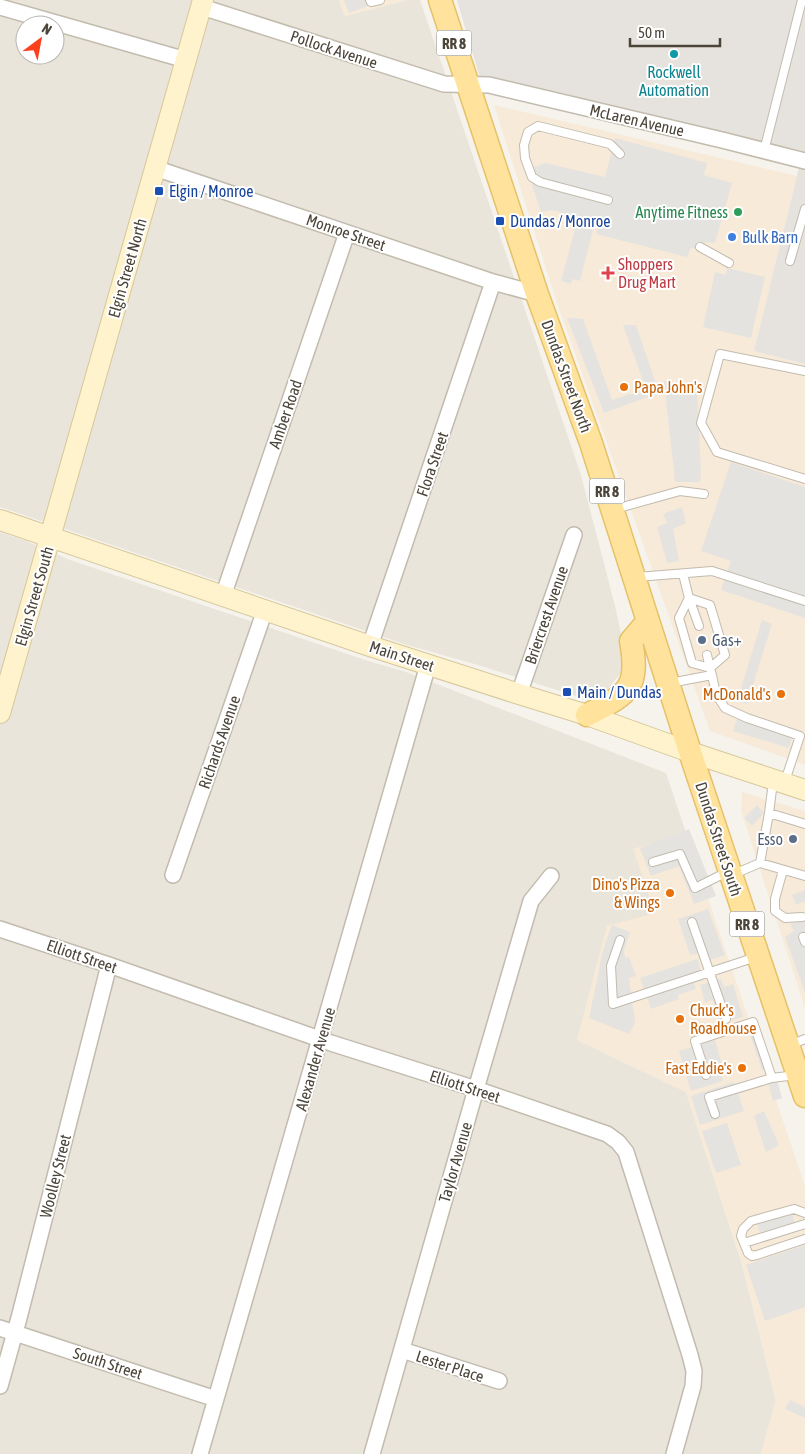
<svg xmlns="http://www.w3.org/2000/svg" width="805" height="1454" viewBox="0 0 805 1454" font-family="'Asap Condensed',sans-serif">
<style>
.residential{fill:#eae5da;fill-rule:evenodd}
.commercial{fill:#f7ead8}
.industrial{fill:#e6e2dd}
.parking{fill:#e5e3e0}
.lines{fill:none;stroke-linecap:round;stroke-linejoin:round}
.lane-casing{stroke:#c2bbae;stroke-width:10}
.street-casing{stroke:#c2bbae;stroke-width:18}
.secondary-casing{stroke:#d6c79b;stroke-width:22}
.primary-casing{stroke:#e6c16a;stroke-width:25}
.lane{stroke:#fff;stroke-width:8}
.street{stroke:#fff;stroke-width:15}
.secondary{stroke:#fff3cd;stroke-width:20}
.primary{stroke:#ffe39c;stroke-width:22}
.culture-dot{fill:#0f9aa8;stroke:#fff;stroke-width:2}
.transit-dot{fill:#1a4fb4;stroke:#fff;stroke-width:2}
.leisure-dot{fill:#2e9e5b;stroke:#fff;stroke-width:2}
.shop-dot{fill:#3f7fe0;stroke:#fff;stroke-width:2}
.health-dot{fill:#e0444e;stroke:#fff;stroke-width:2}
.food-dot{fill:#e8710a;stroke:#fff;stroke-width:2}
.service-dot{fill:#5c6f8a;stroke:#fff;stroke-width:2}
.labels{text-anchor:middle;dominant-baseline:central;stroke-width:4;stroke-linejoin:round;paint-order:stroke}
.shield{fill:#fff;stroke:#817c74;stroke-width:1}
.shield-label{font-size:15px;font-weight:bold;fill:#4b4439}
.street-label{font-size:16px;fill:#4b4439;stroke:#fff}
.culture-label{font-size:16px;fill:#0d838f;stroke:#fff}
.transit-label{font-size:16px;fill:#164399;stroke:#fff;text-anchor:start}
.leisure-label{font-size:16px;fill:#27864d;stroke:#fff;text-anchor:end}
.shop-label{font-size:16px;fill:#366cbe;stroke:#fff;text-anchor:start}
.health-label{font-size:16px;fill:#be3a42;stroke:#fff;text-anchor:start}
.food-label{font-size:16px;fill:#c56008;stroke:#fff;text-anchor:end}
.service-label{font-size:16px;fill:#4e5e75;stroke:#fff;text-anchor:start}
</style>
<rect width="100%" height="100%" fill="#f6f3ec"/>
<path class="residential" d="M0 0H339L345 16 407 0H420L581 475 615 606 628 665 600 698 579 697 478 665 407 645 0 507ZM25 25H55V55H25Z
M0 532 26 541 70 560 365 660 406 672 666 773 686 833 655 913 577 1040 686 1092 742 1264 776 1400 761 1454H0Z"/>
<path class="commercial" d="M339 0H407L345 16Z
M494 105 797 176 754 351 805 364V765L710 731 558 306Z
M742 792 805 811V1008L741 811Z
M686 833 805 1186V1454H761L776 1400 742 1263 686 1092 577 1040 607 926 655 913 633 849Z"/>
<path class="industrial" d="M457 0H805V364L754 351 797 176 802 151 480 78Z"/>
<path class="parking" d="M344 0H378L379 2 349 13Z
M615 138 707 163 704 175 732 183 715 243 706 242 697 249 691 248 687 257 596 234 599 224 552 210 541 212 527 170 545 163 605 177Z
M576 225 593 230 580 281 572 279 571 284 561 281Z
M727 268 765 277 751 338 703 327 715 272 726 275Z
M567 318 583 319 612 400 646 389 623 325H636L659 393 604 413Z
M664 381 697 387 701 472 700 482H675Z
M731 462 805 487V618L721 590 731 561 701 551Z
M682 507 686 523 673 529 679 561 667 563 657 527 667 523 663 514Z
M762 620 772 624 747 704 737 701Z
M737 719 792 736 789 748 733 731Z
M757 805 764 813 752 826 744 818Z
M689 829 716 896 694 904 679 866 651 876 640 848Z
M805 890V901L796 905 792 895Z
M708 909 725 955 702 963 699 953 690 955 678 919Z
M805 920V993L785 937 794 931 790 924Z
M612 925 630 932 624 951 625 958 629 957 636 976 629 978 635 1023 629 1034 589 1018 603 950Z
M697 959 704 980 694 983 696 989 678 995 679 999 651 1009 640 978Z
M721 979 724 987 733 984 743 1017 719 1024 713 1000 705 1002 700 985Z
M756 1026 771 1067 762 1070 748 1029Z
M715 1040 723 1068 720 1069 723 1081 691 1091 679 1051Z
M775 1073 782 1098 773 1101 766 1076Z
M734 1082 744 1111 700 1125 691 1096Z
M764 1111 779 1145 766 1152 754 1116Z
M727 1123 741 1165 716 1173 702 1131Z
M792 1214 795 1223 760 1233 757 1224Z
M805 1245V1307L765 1321 746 1265Z
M790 1400 805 1407V1418L785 1409Z"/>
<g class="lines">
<g class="lane-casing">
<path id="lane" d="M370 0 371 2 380 0
M764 151 802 0
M608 200 540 182 532 177 525 158 524 145 528 132 538 126 610 144 620 154
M700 247 729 263
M790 261 805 209
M805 371 720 354 701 423 717 452 805 479
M615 509 680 491 704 494
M683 574 689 598 679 618 692 663 710 668 712 675
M637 577 712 571 805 601
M689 598 710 605 725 655 710 668 707 655
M689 598 699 626
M670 683 712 675 716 694 725 708 747 718 800 736 785 781
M769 813 805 824
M653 862 680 854 695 888 727 872
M760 863 805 876
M783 870 775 899V911L785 918 802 917
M734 874 760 863 769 813 773 782
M692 922 726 1019
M805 937H803L805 942
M620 940 611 966 613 1004 756 957
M790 1045 805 1039
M706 1075 695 1041 753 1022 772 1078
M715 1114 709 1097 772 1078 796 1075
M805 1213 794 1209 751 1221 743 1229 741 1236 744 1243 805 1224
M744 1243 748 1253 752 1256 757 1255 805 1239"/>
</g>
<g class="street-casing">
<path id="street" d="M0 7 186 60
M202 7 444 84 489 85 722 140 805 161
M155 168 493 282 537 294
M223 596 347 233
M370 646 493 282
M519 694 574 535
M173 875 265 610
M0 929 109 965 331 1043 476 1089 607 1134 618 1142 626 1152 690 1355 694 1371 693 1386 674 1454
M0 1328 216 1399
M402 1350 499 1381
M0 1386 19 1318 109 965
M200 1454 428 665
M372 1454 476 1089 531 901 551 876"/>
</g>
<g class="secondary-casing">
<path id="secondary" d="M0 520 370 646 519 694 587 715 690 752 805 790
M0 713 203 0"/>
</g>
<g class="primary-casing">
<path id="primary" d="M440 0 537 294 591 443 690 752 805 1096
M587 715C627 694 640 690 631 641L648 621"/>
</g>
<use href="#lane" class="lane"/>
<use href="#street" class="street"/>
<use href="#secondary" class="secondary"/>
<use href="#primary" class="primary"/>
</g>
<circle class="culture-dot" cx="674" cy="54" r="5"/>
<g class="transit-dot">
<rect x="154" y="186" width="10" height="10" rx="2.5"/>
<rect x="495" y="216" width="10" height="10" rx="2.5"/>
<rect x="562" y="687" width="10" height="10" rx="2.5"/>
</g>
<circle class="leisure-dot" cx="738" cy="212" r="5"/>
<circle class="shop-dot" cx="732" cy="237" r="5"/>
<path class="health-dot" d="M605.5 265.5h5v5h5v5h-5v5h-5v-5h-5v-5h5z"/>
<g class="food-dot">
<circle cx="624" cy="387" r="5"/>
<circle cx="781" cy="694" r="5"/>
<circle cx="670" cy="893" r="5"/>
<circle cx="680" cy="1019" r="5"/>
<circle cx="742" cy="1068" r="5"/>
</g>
<g class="service-dot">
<circle cx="702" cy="640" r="5"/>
<circle cx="793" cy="839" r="5"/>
</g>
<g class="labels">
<g class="shield">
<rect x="436.5" y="30.5" width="35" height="25" rx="4"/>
<rect x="589.5" y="478.5" width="35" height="25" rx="4"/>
<rect x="729.5" y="911.5" width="35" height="25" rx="4"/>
</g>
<g class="shield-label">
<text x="454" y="43">RR 8</text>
<text x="607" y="491">RR 8</text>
<text x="747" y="924">RR 8</text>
</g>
<g class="street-label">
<text transform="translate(334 49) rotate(18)">Pollock Avenue</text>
<text transform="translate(637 120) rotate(13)">McLaren Avenue</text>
<text transform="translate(346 232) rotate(19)">Monroe Street</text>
<text transform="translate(127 268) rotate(-74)">Elgin Street North</text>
<text transform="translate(567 376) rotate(70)">Dundas Street North</text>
<text transform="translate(285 414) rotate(-71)">Amber Road</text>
<text transform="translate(432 464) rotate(-71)">Flora Street</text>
<text transform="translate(34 596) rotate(-74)">Elgin Street South</text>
<text transform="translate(546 615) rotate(-71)">Briercrest Avenue</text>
<text transform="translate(402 656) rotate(18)">Main Street</text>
<text transform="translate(219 742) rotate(-71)">Richards Avenue</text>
<text transform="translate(719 839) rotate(72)">Dundas Street South</text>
<text transform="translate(82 956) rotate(19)">Elliott Street</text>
<text transform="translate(315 1059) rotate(-74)">Alexander Avenue</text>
<text transform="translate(465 1086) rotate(18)">Elliott Street</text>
<text transform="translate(455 1162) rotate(-74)">Taylor Avenue</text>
<text transform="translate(55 1176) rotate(-76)">Woolley Street</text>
<text transform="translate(108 1363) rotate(18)">South Street</text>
<text transform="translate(450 1366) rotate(18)">Lester Place</text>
</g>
<g class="culture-label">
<text x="674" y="72">Rockwell<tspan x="674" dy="18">Automation</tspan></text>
</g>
<g class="transit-label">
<text x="169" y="191">Elgin / Monroe</text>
<text x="510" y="221">Dundas / Monroe</text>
<text x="577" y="692">Main / Dundas</text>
</g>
<g class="leisure-label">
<text x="728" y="212">Anytime Fitness</text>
</g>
<g class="shop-label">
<text x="742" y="237">Bulk Barn</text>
</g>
<g class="health-label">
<text x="618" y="264">Shoppers<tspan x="618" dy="18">Drug Mart</tspan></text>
</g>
<g class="food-label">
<text x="634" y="387" text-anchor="start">Papa John's</text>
<text x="771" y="694">McDonald's</text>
<text x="660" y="884">Dino's Pizza<tspan x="660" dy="18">&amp; Wings</tspan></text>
<text x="690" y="1010" text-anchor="start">Chuck's<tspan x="690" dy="18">Roadhouse</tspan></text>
<text x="732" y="1068">Fast Eddie's</text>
</g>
<g class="service-label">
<text x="712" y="640">Gas+</text>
<text x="783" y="839" text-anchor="end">Esso</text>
</g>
</g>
<g transform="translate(40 40) rotate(32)"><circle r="24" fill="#ffffff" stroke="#b7b4b0"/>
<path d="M0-4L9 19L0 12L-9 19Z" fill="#fc3f1d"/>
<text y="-8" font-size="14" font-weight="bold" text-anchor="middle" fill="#4b4439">N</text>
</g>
<path d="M630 38v8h90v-8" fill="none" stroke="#4b4439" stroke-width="2.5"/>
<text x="638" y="38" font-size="15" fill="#4b4439" stroke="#ffffff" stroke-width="4" paint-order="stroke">50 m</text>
</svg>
